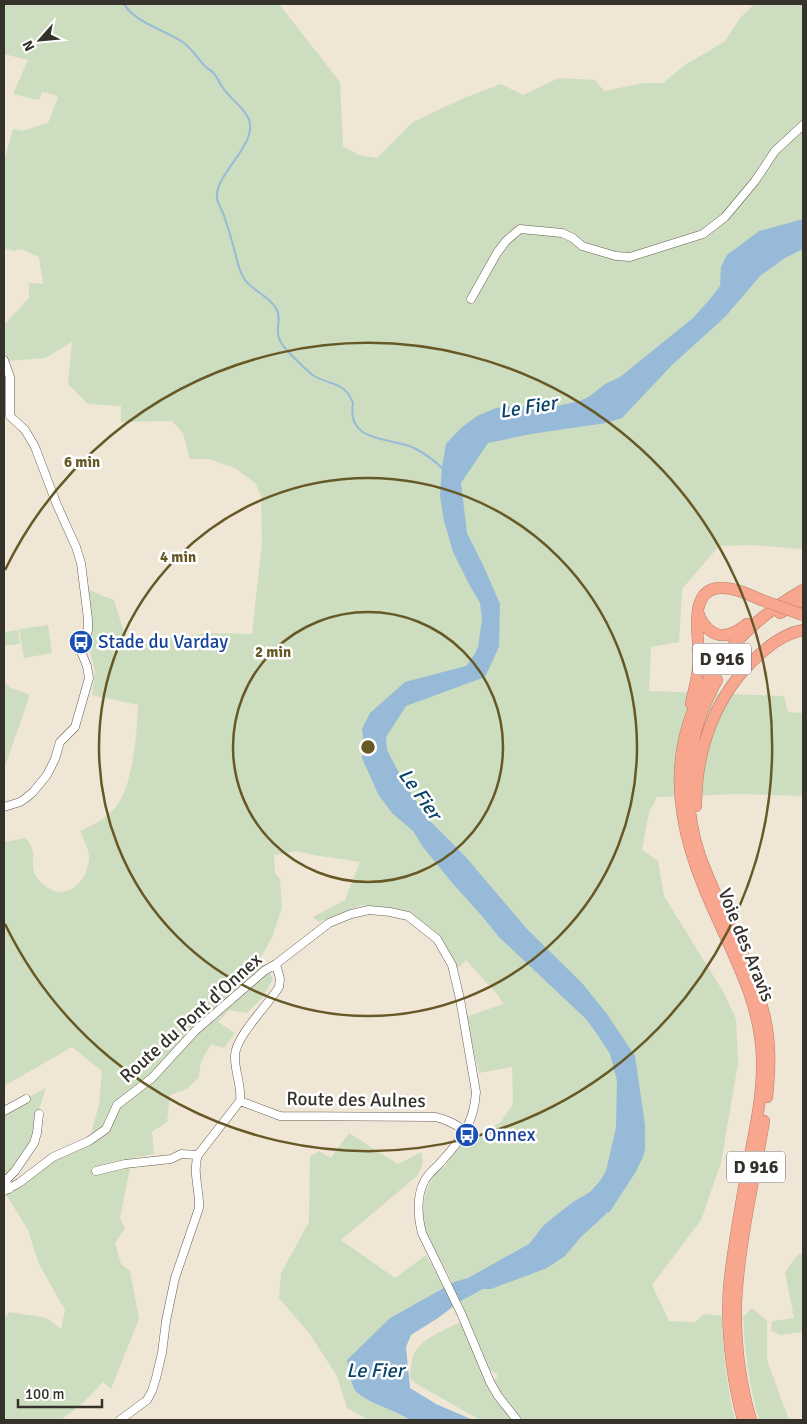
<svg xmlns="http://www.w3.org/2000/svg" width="807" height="1424" viewBox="0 0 807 1424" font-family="Signika,sans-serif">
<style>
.green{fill:#cdddbf}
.water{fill:#97bad8}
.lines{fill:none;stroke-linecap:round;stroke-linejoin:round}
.stream{stroke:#97bad8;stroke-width:2}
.minor-casing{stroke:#675e51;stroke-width:9}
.highway-casing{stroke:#b47e6b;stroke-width:12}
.minor{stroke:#fff;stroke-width:8}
.highway{stroke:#f8a78e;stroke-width:11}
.highway-bridge-casing{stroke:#b47e6b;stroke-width:12;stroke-linecap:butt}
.highway-bridge{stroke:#f8a78e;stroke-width:11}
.ring{fill:none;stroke:#675926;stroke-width:2.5}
.labels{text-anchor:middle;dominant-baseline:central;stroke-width:5;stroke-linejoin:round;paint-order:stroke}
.shield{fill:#fff;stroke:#726f6b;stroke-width:1}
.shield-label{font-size:18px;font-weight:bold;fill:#35312b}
.transit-label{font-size:19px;fill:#164399;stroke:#fff;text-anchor:start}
.street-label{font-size:19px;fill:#35312b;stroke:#fff}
.water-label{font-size:20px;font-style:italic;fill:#074269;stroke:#fff}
.centre{fill:#675926;stroke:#fff;stroke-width:2.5}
.ring-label{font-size:15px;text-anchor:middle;font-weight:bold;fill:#675926;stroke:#fff;stroke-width:5;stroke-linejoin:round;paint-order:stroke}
</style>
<rect width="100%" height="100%" fill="#f0e6d6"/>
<path class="green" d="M4 4H279L340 82 343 146 359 155 377 158 413 122 464 98 501 84 523 95 559 78 595 80 604 91 644 83H663L686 64 709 51 725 41 740 18 754 4H803V549L753 545 719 546 682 589 679 642 651 647 649 691 784 696 788 712 803 713V796L738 794 657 797 649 813 642 850 658 861 664 896 724 993 736 1019 738 1063 721 1163 701 1220 652 1285 669 1321 695 1322 704 1314 722 1316C722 1351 727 1385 735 1420H522C511 1408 501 1395 493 1380L498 1377 496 1373 491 1371C476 1338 463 1304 447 1272 437 1254 425 1237 423 1216 422 1199 430 1173 446 1166L448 1159 466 1141 501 1122 513 1104 512 1067 479 1073 466 1017 503 1004 498 995 466 960 457 969 449 952 436 932 409 911 361 905 319 922 313 917 345 900 360 862 314 855 297 851 274 855 275 873 280 879 282 908 272 937 261 957 273 979 262 998 247 1013 229 1010 218 1022 235 1033 224 1048 211 1044 201 1061 199 1077 187 1089 170 1095 167 1122 152 1132 154 1154 132 1158 120 1218 125 1228 115 1243 121 1264 130 1271 139 1319 111 1389 103 1382 84 1402 61 1420H4V1319L9 1312 47 1318 61 1329 65 1310 39 1264 28 1230 4 1191V1110L46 1088 36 1118 35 1138 12 1178 15 1184 90 1137 99 1105 102 1071 72 1047 4 1086V842L26 838C29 842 32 847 33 852 34 865 30 870 40 881 62 906 88 884 89 857 89 849 83 839 80 831 94 825 109 817 118 804 133 782 137 732 138 705L92 695 95 670 90 652 91 618 88 589 103 596 114 600 123 629 134 645 206 633 252 634 262 543 261 495 255 483 235 468 209 459H190L183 433 172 421 121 422V406L88 404 68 384 72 342 45 358 7 361 4 349V325L29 298V283L43 284 39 257 22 249 13 251 4 248V162L13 129 22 131 48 123 58 98 55 95 42 92 39 100 13 94 28 60 4 54Z
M48 625 52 653 24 658 19 629Z
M18 630 20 644 4 646V632Z
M4 684 9 685V687L30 695 4 769Z
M349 1133 398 1164 421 1152 423 1163 418 1175 341 1240 395 1278 426 1255 444 1287 390 1318 348 1360C349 1369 350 1382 355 1390 364 1403 396 1410 410 1420H369L347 1408 337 1376 309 1333 279 1298 281 1273 309 1222 310 1156 319 1151 331 1158Z
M798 1254H803V1332L780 1335 771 1331 772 1321 794 1318 785 1272Z
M752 1308 767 1321V1360L789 1420H759C749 1384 745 1354 743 1317Z
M463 1321 473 1346 478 1366 487 1383 514 1420H480L415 1383 410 1378C411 1371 411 1360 414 1354 423 1337 447 1329 463 1321Z"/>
<path class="water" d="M803 219V249L785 258 760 276 725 317 672 365 622 418 606 423 531 434 488 443 461 483 467 533 484 567 500 604 499 647 485 677 406 706 386 737 387 750 399 773 426 817 464 855 527 929 582 983 607 1014 635 1056 645 1125V1149L643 1157 635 1173 609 1213 608 1212 580 1238 565 1256 547 1268 491 1289H483L459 1302 438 1318 411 1335 406 1347 410 1388 436 1404 473 1420H410C396 1410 363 1402 355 1390 350 1382 349 1369 347 1360L390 1318 454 1282 468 1278 529 1244 543 1226 555 1216 573 1202 590 1192 600 1181 606 1171 616 1128 617 1081 610 1054 597 1034 586 1019 499 937 482 916 453 884 423 847 413 831 392 813 378 794 362 758 364 744 362 729 370 713 405 682 466 666 474 655 478 647 482 619 480 603 470 586 453 552 444 521 440 496 442 467 446 444 461 428 477 416 496 408 517 406 548 408 580 401 590 396 605 384 620 377 693 318 710 299 720 286 721 267 727 255 759 231Z"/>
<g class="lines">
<path class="stream" d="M124 4C135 23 166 30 184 43 192 49 197 58 204 65 207 69 213 71 215 75 218 79 220 84 223 88 229 97 239 104 246 114 266 142 208 176 218 202 220 208 224 213 225 219 229 230 232 241 235 252 237 262 239 271 245 280 253 291 270 297 276 308 284 322 271 330 284 347 289 353 308 372 314 376 332 386 344 381 353 403 346 443 389 437 414 448 424 453 435 461 443 469"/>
<g class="minor-casing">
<path id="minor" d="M471 299 497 253 506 241 520 229 562 233 573 238 582 246 616 256 630 257 703 234 725 217 755 181 775 151 803 125
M4 360 10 377V416
M4 807 20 802 26 798 33 792 47 775 55 759 60 742 75 727 89 678 87 666 82 654 88 630V619L81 563 76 547 57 505 35 447 25 430 10 416
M240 1101C242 1085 234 1070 235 1055 236 1036 268 1005 279 987L280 979 276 964
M4 1111 26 1099
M96 1171 125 1164 171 1159 181 1154 198 1155
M9 1189 6 1180 15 1171 34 1143 37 1133 39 1114
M4 1191 19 1183 53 1157 89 1141 106 1129 117 1105 152 1078 195 1031 264 971 276 964 329 923 351 914 369 910 390 912 408 916 437 939 452 965 460 999 476 1092C474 1124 461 1140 440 1163 436 1168 428 1174 425 1180 416 1196 418 1217 422 1233L461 1313 490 1382 498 1396 517 1420
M120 1420 147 1400 152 1391 156 1378 162 1353 166 1321 175 1278 199 1208C200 1190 192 1172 198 1155L240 1101 280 1116 435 1117C447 1119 456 1125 466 1131"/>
</g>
<g class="highway-casing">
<path id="highway" d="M698 612C702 626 714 639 730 634 736 632 742 628 747 624
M780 613 803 600
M717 680C686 735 680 797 700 856 709 881 721 905 731 930 744 957 757 985 764 1014 771 1042 770 1069 767 1097
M691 704C694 689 699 673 699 658 699 637 687 587 722 588 735 588 748 594 759 599
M696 806C696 748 716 693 760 654 772 643 787 633 803 630
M743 1420C732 1377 726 1332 729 1287 733 1248 740 1209 747 1171 754 1134 763 1097 762 1059 761 998 727 945 705 890 695 866 687 842 683 817 666 719 720 637 803 590
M751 1420C740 1383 735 1342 736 1303 739 1242 754 1181 764 1121"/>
</g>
<use href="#minor" class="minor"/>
<use href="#highway" class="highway"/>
<g class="highway-bridge-casing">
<path id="highway-bridge" d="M759 599 803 615"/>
</g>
<use href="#highway-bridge" class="highway-bridge"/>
</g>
<g class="ring">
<circle cx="368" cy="747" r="135"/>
<circle cx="368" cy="747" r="269"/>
<path d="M5 570A404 404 0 1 1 5 924"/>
</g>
<defs>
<g id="bus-disc" transform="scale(1.25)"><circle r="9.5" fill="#1a4fb4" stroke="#fff"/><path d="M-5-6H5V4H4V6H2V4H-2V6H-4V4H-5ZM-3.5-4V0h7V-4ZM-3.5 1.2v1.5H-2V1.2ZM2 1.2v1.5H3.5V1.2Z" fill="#fff"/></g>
</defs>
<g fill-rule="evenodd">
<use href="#bus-disc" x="81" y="642"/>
<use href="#bus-disc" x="467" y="1135"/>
</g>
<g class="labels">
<g class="shield">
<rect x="693" y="643.5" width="58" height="31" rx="4"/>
<rect x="727" y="1151.5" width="58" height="31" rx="4"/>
</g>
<g class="shield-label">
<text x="722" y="659">D 916</text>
<text x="756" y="1167">D 916</text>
</g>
<g class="transit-label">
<text x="98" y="642">Stade du Varday</text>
<text x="484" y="1135">Onnex</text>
</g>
<g class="street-label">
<text transform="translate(746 945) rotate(68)">Voie des Aravis</text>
<text transform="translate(191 1018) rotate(-42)">Route du Pont d'Onnex</text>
<text transform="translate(356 1100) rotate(1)">Route des Aulnes</text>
</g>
<g class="water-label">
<text transform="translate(528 407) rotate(-9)">Le Fier</text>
<text transform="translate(420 794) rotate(54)">Le Fier</text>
<text x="375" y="1370">Le Fier</text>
</g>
</g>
<circle cx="368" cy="747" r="8" class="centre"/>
<g class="ring-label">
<text x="82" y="467">6 min</text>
<text x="178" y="562">4 min</text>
<text x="273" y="657">2 min</text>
</g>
<rect width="807" height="1424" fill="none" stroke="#35312b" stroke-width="10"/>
<g transform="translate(40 40) rotate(243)" stroke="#ffffff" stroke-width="4" paint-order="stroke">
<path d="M0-4L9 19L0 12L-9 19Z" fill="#35312b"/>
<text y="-8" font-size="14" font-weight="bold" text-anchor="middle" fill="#35312b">N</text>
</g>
<path d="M18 1399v8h84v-8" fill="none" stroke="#35312b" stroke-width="2.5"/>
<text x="25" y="1399" font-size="15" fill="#35312b" stroke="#ffffff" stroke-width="4" paint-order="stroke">100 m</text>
</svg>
